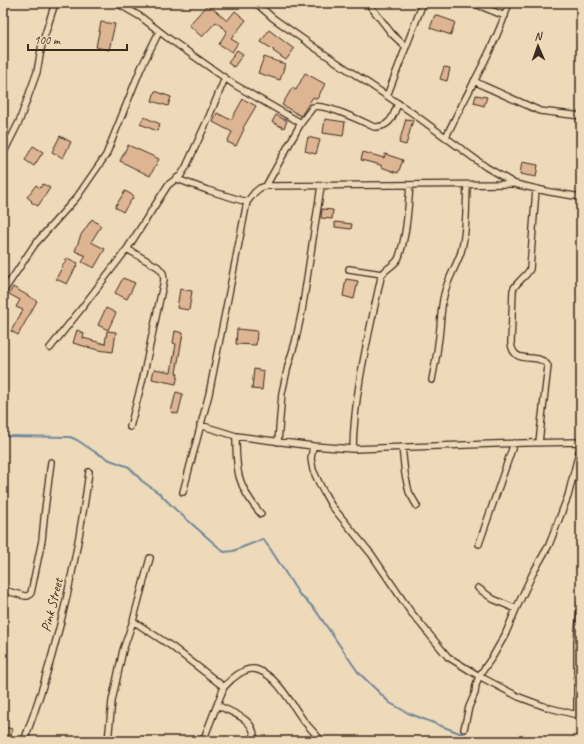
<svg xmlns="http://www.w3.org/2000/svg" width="584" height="744" viewBox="0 0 584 744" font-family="Caveat,sans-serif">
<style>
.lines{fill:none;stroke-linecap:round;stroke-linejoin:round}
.stream{stroke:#70889c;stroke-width:2}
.building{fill:#deb593;stroke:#3b2a1e}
.street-casing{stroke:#3b2a1e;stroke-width:8}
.street{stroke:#eedab8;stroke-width:5.5}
.labels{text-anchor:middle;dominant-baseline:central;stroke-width:3;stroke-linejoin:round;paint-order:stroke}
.street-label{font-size:14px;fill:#3b2a1e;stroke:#eedab8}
</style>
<rect width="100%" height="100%" fill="#eedab8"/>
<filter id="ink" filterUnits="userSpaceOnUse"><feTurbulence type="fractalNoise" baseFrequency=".025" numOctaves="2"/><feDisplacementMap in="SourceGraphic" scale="8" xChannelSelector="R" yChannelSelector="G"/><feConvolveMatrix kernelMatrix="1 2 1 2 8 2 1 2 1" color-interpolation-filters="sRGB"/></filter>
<g filter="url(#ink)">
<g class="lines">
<path class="stream" d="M3 436 70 437 77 440 95 452 110 460 129 467 142 481 160 494 176 510 224 552 233 551 263 539 271 550 299 594 314 608 358 672 390 703 408 713 462 734 471 741"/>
</g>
<path class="building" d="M208 4 227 21 235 11 246 20 231 39 238 43 232 52 219 44 227 31 216 22 202 37 189 25Z
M435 15 455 22 451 35 430 28Z
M101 22 115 24 109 50 96 47Z
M269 30 294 49 286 60 273 51 274 50 261 42Z
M237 50 243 54 234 67 228 63Z
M264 57 285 64 280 80 258 73Z
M444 67 450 68 447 81 440 79Z
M305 73 325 84 317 99 313 97 301 116 282 105 292 88 296 90Z
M155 91 171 97 168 106 152 101Z
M476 95 487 97 484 106 474 103Z
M243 99 256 106 243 128 244 129 236 146 227 142 232 132 213 122 217 113 231 120Z
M276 115 287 121 284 128 272 122Z
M144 117 160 124 157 131 140 124Z
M325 119 345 122 343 136 323 133Z
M406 119 413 120 406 145 399 143Z
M60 136 71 142 63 158 52 152Z
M308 137 320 140 316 154 305 151Z
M128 145 159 159 150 176 120 161Z
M33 146 43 152 34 166 25 160Z
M363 152 384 158 385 154 403 160 398 173 381 167V165L361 160Z
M522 162 538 165 536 177 520 174Z
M43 184 50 188 38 206 31 202 32 201 27 197 36 185 40 188Z
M125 191 134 196 123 212 115 207Z
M322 209 333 210 332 219 321 218Z
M92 219 101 226 91 242 105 249 94 268 82 262 86 256 75 251 81 235Z
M335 222 352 224 351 229 335 227Z
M67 258 78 263 67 284 56 279Z
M123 278 135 283 127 299 115 293Z
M346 279 358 281 354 299 343 296Z
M13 287 37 301 18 335 11 331 23 310 16 307 20 300 9 294Z
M180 289 192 291 189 310 177 308Z
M106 308 116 313 108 330 98 325Z
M237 329 257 331 256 345 236 344Z
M77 330 84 333 83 338 105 344 107 331 116 332 113 352 98 350 73 343Z
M175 331 183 333 176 373 178 374 176 384 152 379 154 369 171 372 176 344 173 343Z
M254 369 264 371 262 390 252 389Z
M176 392 183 394 178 414 171 412Z
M3 727 13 729 10 738 3 737Z"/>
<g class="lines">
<g class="street-casing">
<path id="street" d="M117 3 141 17 168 38 235 85 301 123
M256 3 273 18 314 47 411 112 486 167 515 184 550 192 581 197
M368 3 392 34 406 47
M473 3 505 16
M474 81 484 86 540 111 581 116
M387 96 423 3
M446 137C467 92 494 50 509 3
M3 154 19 122 37 72 42 44 55 3
M177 179 207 190 247 202
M266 186 301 123 313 107C324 103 362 121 374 127 391 127 393 116 398 103
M536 189 530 269C526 277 517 281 513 290L511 343C514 368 538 350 548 366L539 442
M127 249 158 267 163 273 164 280 142 382 130 427
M349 269 382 274
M3 292 35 244 77 197 106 155 141 68 159 32
M50 348 81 309 127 249 168 185 181 175 186 167 208 119 225 78
M432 380C434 368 437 356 438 344 441 328 440 311 444 295 447 280 456 267 461 252 467 231 466 207 467 185
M200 425 236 436 313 446 353 449 523 443 581 442
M236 436C236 471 237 486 261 514
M278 442 282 393 288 366 295 343 302 311 321 186
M313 446 311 459 313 470 321 487 331 505 372 555 410 611 448 657 479 676 519 697 546 707 581 716
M402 447 405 474 409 492 417 506
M353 449C354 391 369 334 381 277 384 268 396 266 399 257 407 234 408 208 410 185
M183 492 209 394 247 202 255 192 260 188 266 186 515 184
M479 544 514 443
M478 588 493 599 516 609
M3 590 25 596H28L31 593 42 540 45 509 51 462
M133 621 171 646 224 687
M217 705C232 713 257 719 254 741
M577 715V641L581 603
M464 729 469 707 475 693 476 685 479 676 493 656 505 635 516 609 533 573 549 545 568 496 581 444
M24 741C56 656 77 562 89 472
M108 741 112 701 123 650 133 621 150 558
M203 741 224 687C231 679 246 665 258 670 277 676 292 705 303 720 309 727 315 734 322 741"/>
</g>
<use href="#street" class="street"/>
</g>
</g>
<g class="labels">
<g class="street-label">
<text transform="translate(52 605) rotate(-76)">Pink Street</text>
</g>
</g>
<rect width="584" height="744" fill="none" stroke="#eedab8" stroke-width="16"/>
<rect x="8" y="8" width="568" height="728" fill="none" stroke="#3b2a1e" stroke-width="1.5" filter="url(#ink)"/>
<g transform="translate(538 46) rotate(358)" stroke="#eedab8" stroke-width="3" paint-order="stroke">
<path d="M0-3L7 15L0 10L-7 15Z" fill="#3b2a1e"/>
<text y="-6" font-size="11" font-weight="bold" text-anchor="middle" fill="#3b2a1e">N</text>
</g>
<path d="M28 44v6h99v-6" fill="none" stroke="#3b2a1e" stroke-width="2"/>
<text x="34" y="44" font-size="12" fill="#3b2a1e" stroke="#eedab8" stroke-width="3" paint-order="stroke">100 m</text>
</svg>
